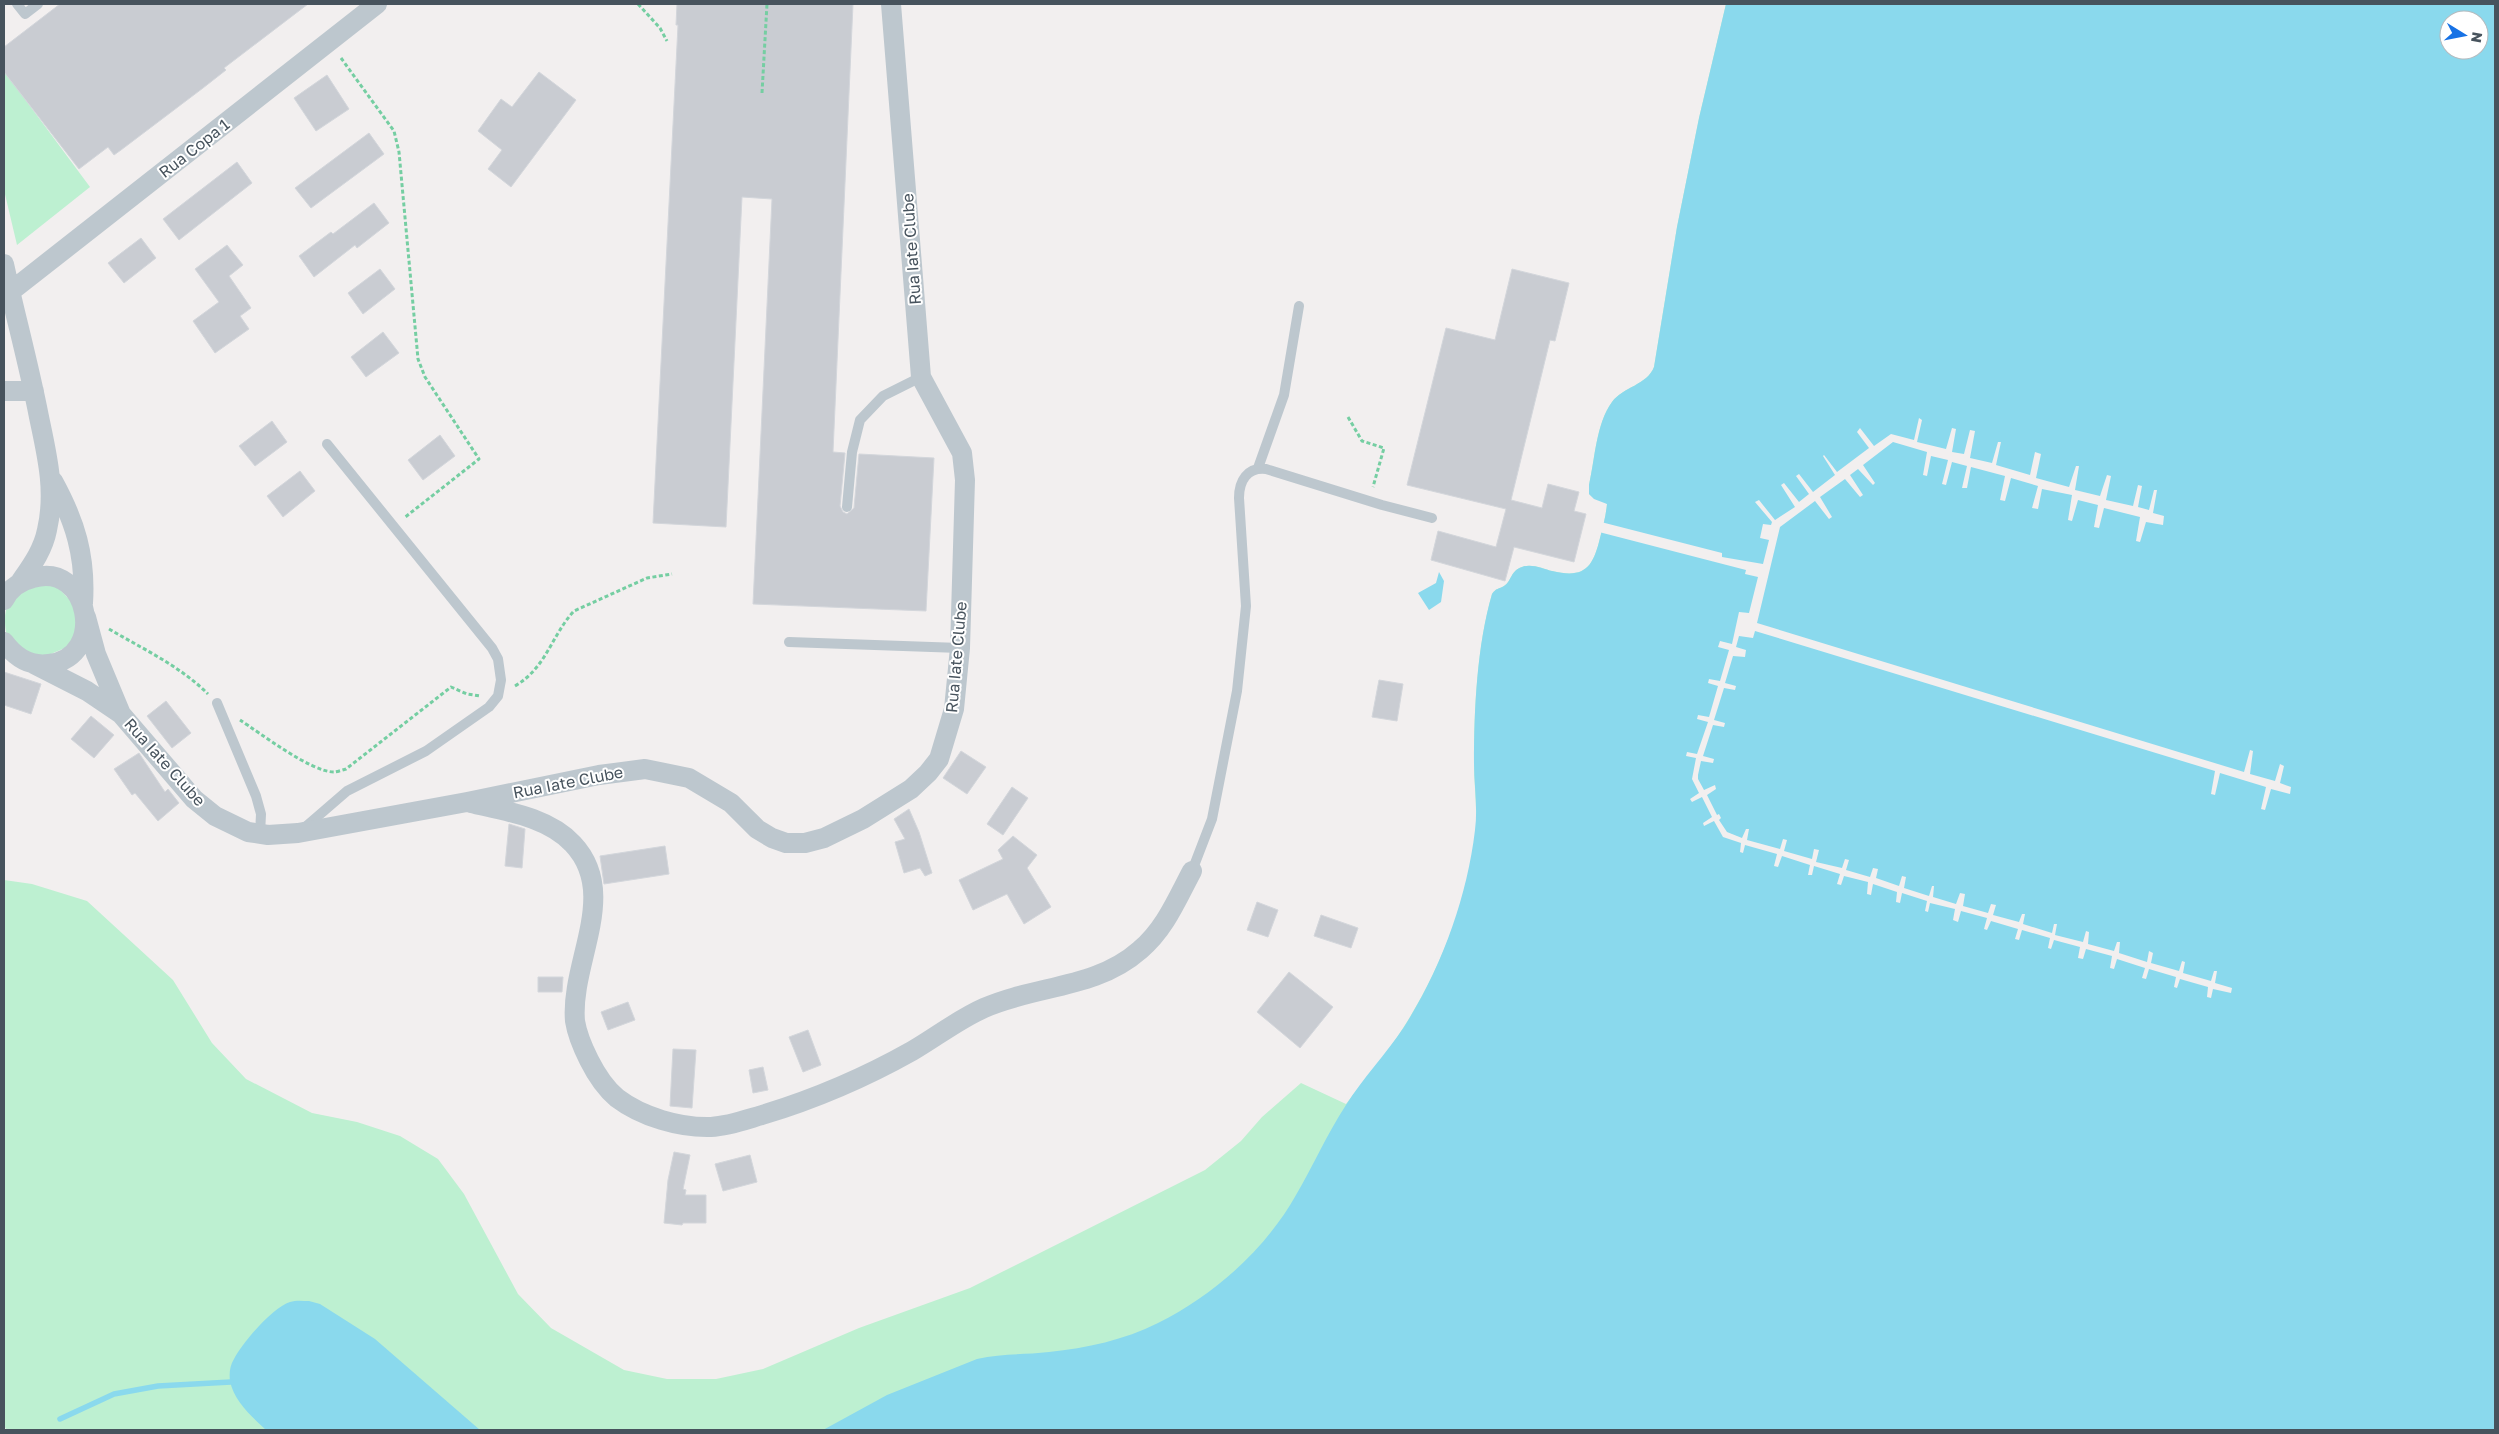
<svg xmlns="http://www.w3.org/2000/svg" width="2499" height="1434" viewBox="0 0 2499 1434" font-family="'Golos Text',sans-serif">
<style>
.green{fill:#bdf0d1}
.water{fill:#8ad9ed;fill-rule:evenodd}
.pier{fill:#f2efef}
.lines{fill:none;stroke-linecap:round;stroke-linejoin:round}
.stream{stroke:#8ad9ed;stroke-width:5.5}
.building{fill:#c9ccd2;stroke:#d3d6db}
.path{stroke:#75cea2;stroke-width:3;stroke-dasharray:4 2.5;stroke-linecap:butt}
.lane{stroke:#bdc7ce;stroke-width:10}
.street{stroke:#bdc7ce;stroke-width:20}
.labels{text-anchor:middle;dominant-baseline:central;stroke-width:4;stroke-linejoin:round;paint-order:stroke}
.street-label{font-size:16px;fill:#47535d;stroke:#fff}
</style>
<rect width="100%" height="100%" fill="#f2efef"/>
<path class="green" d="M1726 4H1797L1524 798 1287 1266 1005 1430H7L4 1426V880L32 884 87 901 173 980 212 1043 246 1079 312 1113 357 1122 400 1136 438 1159 464 1194 518 1294 551 1328 624 1370 667 1379H716L763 1369 859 1328 970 1288 1205 1170 1241 1141 1262 1117 1301 1083 1346 1104C1366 1078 1388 1053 1405 1025 1441 968 1470 895 1476 827 1477 805 1474 785 1474 763 1474 708 1477 647 1492 594 1496 588 1499 589 1504 586 1512 581 1510 571 1522 567 1531 563 1544 569 1552 571 1585 579 1593 567 1600 538 1603 527 1606 515 1607 504 1602 498 1595 500 1589 494V485C1595 459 1596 424 1612 402 1623 387 1647 385 1654 367L1677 227 1699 118Z
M4 71 90 187 17 245 4 190Z
M54 583 79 610 72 645 39 659C31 653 16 648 9 640 6 635 5 627 5 621 5 589 29 589 54 583Z"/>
<path class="water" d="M1726 4H2495V1430H823L887 1395 977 1359C1001 1353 1025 1355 1049 1352 1087 1348 1124 1340 1158 1323 1214 1295 1265 1250 1296 1195 1313 1166 1327 1134 1346 1105 1363 1078 1386 1054 1404 1027 1441 969 1467 898 1475 830 1478 807 1474 785 1474 763 1474 710 1477 645 1492 594 1496 588 1499 589 1504 586 1512 581 1510 571 1522 567 1531 563 1544 569 1552 571 1585 579 1593 567 1600 538 1603 527 1606 515 1607 504L1594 499 1589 494V485C1595 459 1596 424 1612 402 1623 387 1647 385 1654 367L1677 227 1699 118ZM2449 20H2479V50H2449Z
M1439 572 1444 581 1441 602 1429 610 1418 593 1436 583Z
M309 1301 320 1304 375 1339 480 1430H266C252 1417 234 1401 230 1381 229 1373 230 1365 234 1359 242 1343 273 1307 290 1302 296 1300 303 1301 309 1301Z"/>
<path class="pier" d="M1919 418 1922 420 1917 442 1946 449 1952 428 1956 429 1952 452 1964 454 1970 430 1975 431 1970 458 1992 463 1998 442H2001L1996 465 2030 475 2035 452 2041 454 2036 478 2069 487 2076 466H2079L2075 490 2100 496 2107 475 2111 476 2106 500 2133 506 2138 485 2142 486 2138 507 2149 510 2154 490H2157L2153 513 2164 516 2163 525 2146 522 2140 542 2136 541 2140 517 2104 508 2099 528 2094 527 2098 505 2078 500 2072 521 2068 520 2072 495 2042 489 2038 509 2032 508 2038 486 2011 478 2005 501 2000 500 2005 476 1971 467 1967 488H1962L1967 466 1952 462 1946 485 1942 484 1948 460 1931 456 1927 476 1923 475 1927 452 1893 442 1863 465 1875 483 1873 485 1858 469 1850 475 1863 495 1860 497 1845 479 1820 497 1832 517 1829 519 1815 501 1780 527 1757 623 2244 772 2250 750 2253 751 2250 774 2275 781 2280 764 2284 766 2280 783 2291 787 2290 794 2271 789 2265 810 2261 809 2266 787 2220 773 2215 795 2211 794 2215 771 1755 631 1753 638 1739 636 1736 647 1746 650 1745 657 1733 656 1725 683 1736 686 1735 690 1724 688 1714 720 1725 723 1724 727 1713 725 1703 756 1714 759 1713 763 1701 761 1698 775V779L1704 790 1715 785 1716 789 1707 795 1717 815 1719 814 1721 818 1719 820 1727 832 1742 838 1746 829H1749L1747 840 1780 849 1783 839 1787 840 1784 851 1812 859 1814 849 1819 850 1816 862 1842 868 1845 859 1849 860 1846 870 1870 877 1873 868 1878 869 1876 878 1899 886 1902 876 1906 877 1904 888 1929 896 1932 886H1934L1933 897 1956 904 1960 893 1965 894 1963 906 1988 913 1991 904 1996 905 1993 915 2019 922 2022 914H2025L2023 924 2052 933 2054 924H2057L2055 935 2083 942 2086 931 2089 932 2088 944 2114 951 2117 942H2120L2119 953 2147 962 2149 951 2153 953 2151 963 2179 971 2182 961 2185 962 2183 973 2211 981 2214 971H2217L2215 983 2232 988 2231 993 2213 989 2211 998 2207 997 2208 987 2180 979 2177 988 2174 987 2176 977 2149 969 2146 979 2142 978 2145 968 2117 959 2114 969 2110 968 2112 956 2086 949 2083 959 2078 958 2080 947 2054 940 2051 949 2048 948 2050 938 2022 930 2019 940 2015 939 2018 929 1991 921 1987 930 1984 929 1987 918 1961 911 1958 922 1953 920 1955 909 1930 903 1928 912 1925 911 1927 901 1902 893 1900 903 1896 902 1897 892 1873 884 1871 895 1867 894 1868 882 1844 876 1841 885 1837 884 1840 874 1814 866 1812 875H1808L1810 865 1782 856 1778 867 1774 866 1777 854 1745 845 1743 853 1740 852 1741 843 1723 837 1714 821 1704 826 1703 823 1712 817 1702 797 1692 802 1690 799 1699 793 1692 779 1696 758 1686 756 1687 752 1697 754 1708 722 1697 719 1698 715 1709 717 1718 686 1708 683 1709 679 1720 681 1729 650 1718 647 1720 641 1732 644 1739 612 1749 613 1758 577 1745 574 1746 570 1599 532 1601 522 1722 553V557L1763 564 1769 540 1760 538 1763 524 1771 525 1772 522 1755 502 1759 500 1775 520 1795 507 1781 485 1784 483 1799 502 1809 494 1796 476 1799 474 1813 492 1835 475 1823 456 1824 455 1837 472 1869 448 1857 432 1860 428 1874 446 1891 434 1914 440Z"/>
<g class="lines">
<path class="stream" d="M60 1419 114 1394 158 1386 231 1382"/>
</g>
<path class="building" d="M60 4H308L224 68 226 70 203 88 121 150 114 155 108 147 79 169 4 72V47Z
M677 4H853L833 452 845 453 840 506 843 512 847 514 854 508 859 454 934 458 926 611 753 604 772 199 742 197 726 527 653 523 678 25H676Z
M539 72 576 100 511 187 488 169 502 150 478 131 501 99 512 107Z
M327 75 349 109 316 131 294 98Z
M369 133 384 154 311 208 295 188Z
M237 162 252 183 179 240 163 219Z
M374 203 389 223 357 248 355 245 314 277 299 256 331 232 333 234Z
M141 238 156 258 124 283 108 263Z
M227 245 243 265 229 276 251 308 240 316 249 329 215 353 193 321 219 302 195 269Z
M380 269 395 289 363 314 348 293Z
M1512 269 1569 283 1555 341 1550 340 1511 500 1542 508 1548 484 1579 492 1574 511 1586 514 1574 562 1514 547 1505 581 1431 560 1438 531 1496 547 1506 509 1407 485 1446 328 1495 340Z
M383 332 399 353 366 377 351 357Z
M272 421 287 442 255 466 239 446Z
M440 435 455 456 423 480 408 460Z
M300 471 315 491 283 517 267 496Z
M4 672 41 684 31 714 4 705Z
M1379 680 1403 684 1397 721 1372 717Z
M166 701 191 733 172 748 147 716Z
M91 716 114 735 94 758 71 739Z
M961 751 986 767 967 794 943 778Z
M139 753 165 792 168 789 179 803 158 821 135 793 132 795 114 769Z
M1012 787 1028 798 1003 835 987 824Z
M909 809 919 832 932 873 925 876 920 868 904 873 895 842 905 839 894 819Z
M509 824 525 829 522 868 505 866Z
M1013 836 1037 855 1027 868 1051 907 1024 924 1007 894 973 910 959 880 1003 859 998 850Z
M665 846 669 874 604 884 600 856Z
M1257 902 1278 910 1268 937 1247 930Z
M1321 915 1358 928 1351 948 1314 936Z
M1289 972 1333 1007 1300 1048 1257 1012Z
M538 977H563L562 992H538Z
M628 1002 635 1020 608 1030 601 1012Z
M808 1030 821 1065 803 1072 789 1037Z
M673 1049 696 1050 692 1108 670 1106Z
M763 1067 768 1090 753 1093 749 1070Z
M674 1152 690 1155 683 1189 686 1190 685 1195H706V1223H683L682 1225 664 1223 668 1180Z
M750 1155 757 1182 723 1191 715 1164Z"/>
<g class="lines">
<path class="path" d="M638 4 660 28 667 41
M341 58 394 131 399 152 418 359 425 377 479 459 404 518
M762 93 767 4
M1348 417 1362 441 1384 448 1373 487
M109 629C143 649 180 666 208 694
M515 686C547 667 551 636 574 611L647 578 672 574
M240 720C260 733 311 772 334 772 337 772 342 770 346 769L451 687 467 694 480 696"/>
<path class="lane" d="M17 4 25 14 38 4
M1258 468 1284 395 1299 306
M847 507 852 452 860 420 883 396 921 377
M789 642 960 648
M217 703 256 796 261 814 260 834
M303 829 347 791 426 751 489 707 498 696 501 680 498 659 492 648 327 444
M1192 871 1212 819 1237 691 1246 606 1239 498C1239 481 1247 467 1266 469L1382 505 1432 518"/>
<path class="street" d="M4 264C15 315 29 365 39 417 47 455 56 491 47 530 43 550 32 565 21 581
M10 292 377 4
M4 391H34
M53 481C75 521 86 556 83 603
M4 600C10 588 20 581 33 578 89 561 108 657 49 664 29 667 15 657 4 642
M86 617 96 654 121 714 194 799 215 816 248 832 268 835 298 833 467 802 599 775 645 769 689 778 731 803 757 829 772 838 786 843H805L824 838 863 819 911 789 928 773 939 759 954 709 960 648 965 480 962 453 921 377 891 4
M34 664 87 691 121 714
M471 803C505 811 548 817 573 844 620 894 570 962 575 1021 577 1034 583 1048 589 1060 596 1074 605 1088 617 1098 642 1117 680 1128 711 1127 729 1126 745 1120 762 1115 815 1099 864 1078 912 1051 936 1037 959 1019 984 1008 1036 985 1096 989 1140 950 1165 929 1177 899 1192 871"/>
</g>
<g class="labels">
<g class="street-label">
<text transform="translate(194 148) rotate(-38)">Rua Copa 1</text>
<text transform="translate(911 249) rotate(-94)">Rua Iate Clube</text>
<text transform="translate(956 657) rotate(-85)">Rua Iate Clube</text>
<text transform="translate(165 762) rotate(48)">Rua Iate Clube</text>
<text transform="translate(568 782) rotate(-11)">Rua Iate Clube</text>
</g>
</g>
<rect width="2499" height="1434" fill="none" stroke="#47535d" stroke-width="10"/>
<g transform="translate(2464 35) rotate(100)"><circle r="24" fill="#ffffff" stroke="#b5babe"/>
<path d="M0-4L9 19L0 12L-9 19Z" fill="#1772e5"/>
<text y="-8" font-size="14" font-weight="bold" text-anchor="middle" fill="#47535d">N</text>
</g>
</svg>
